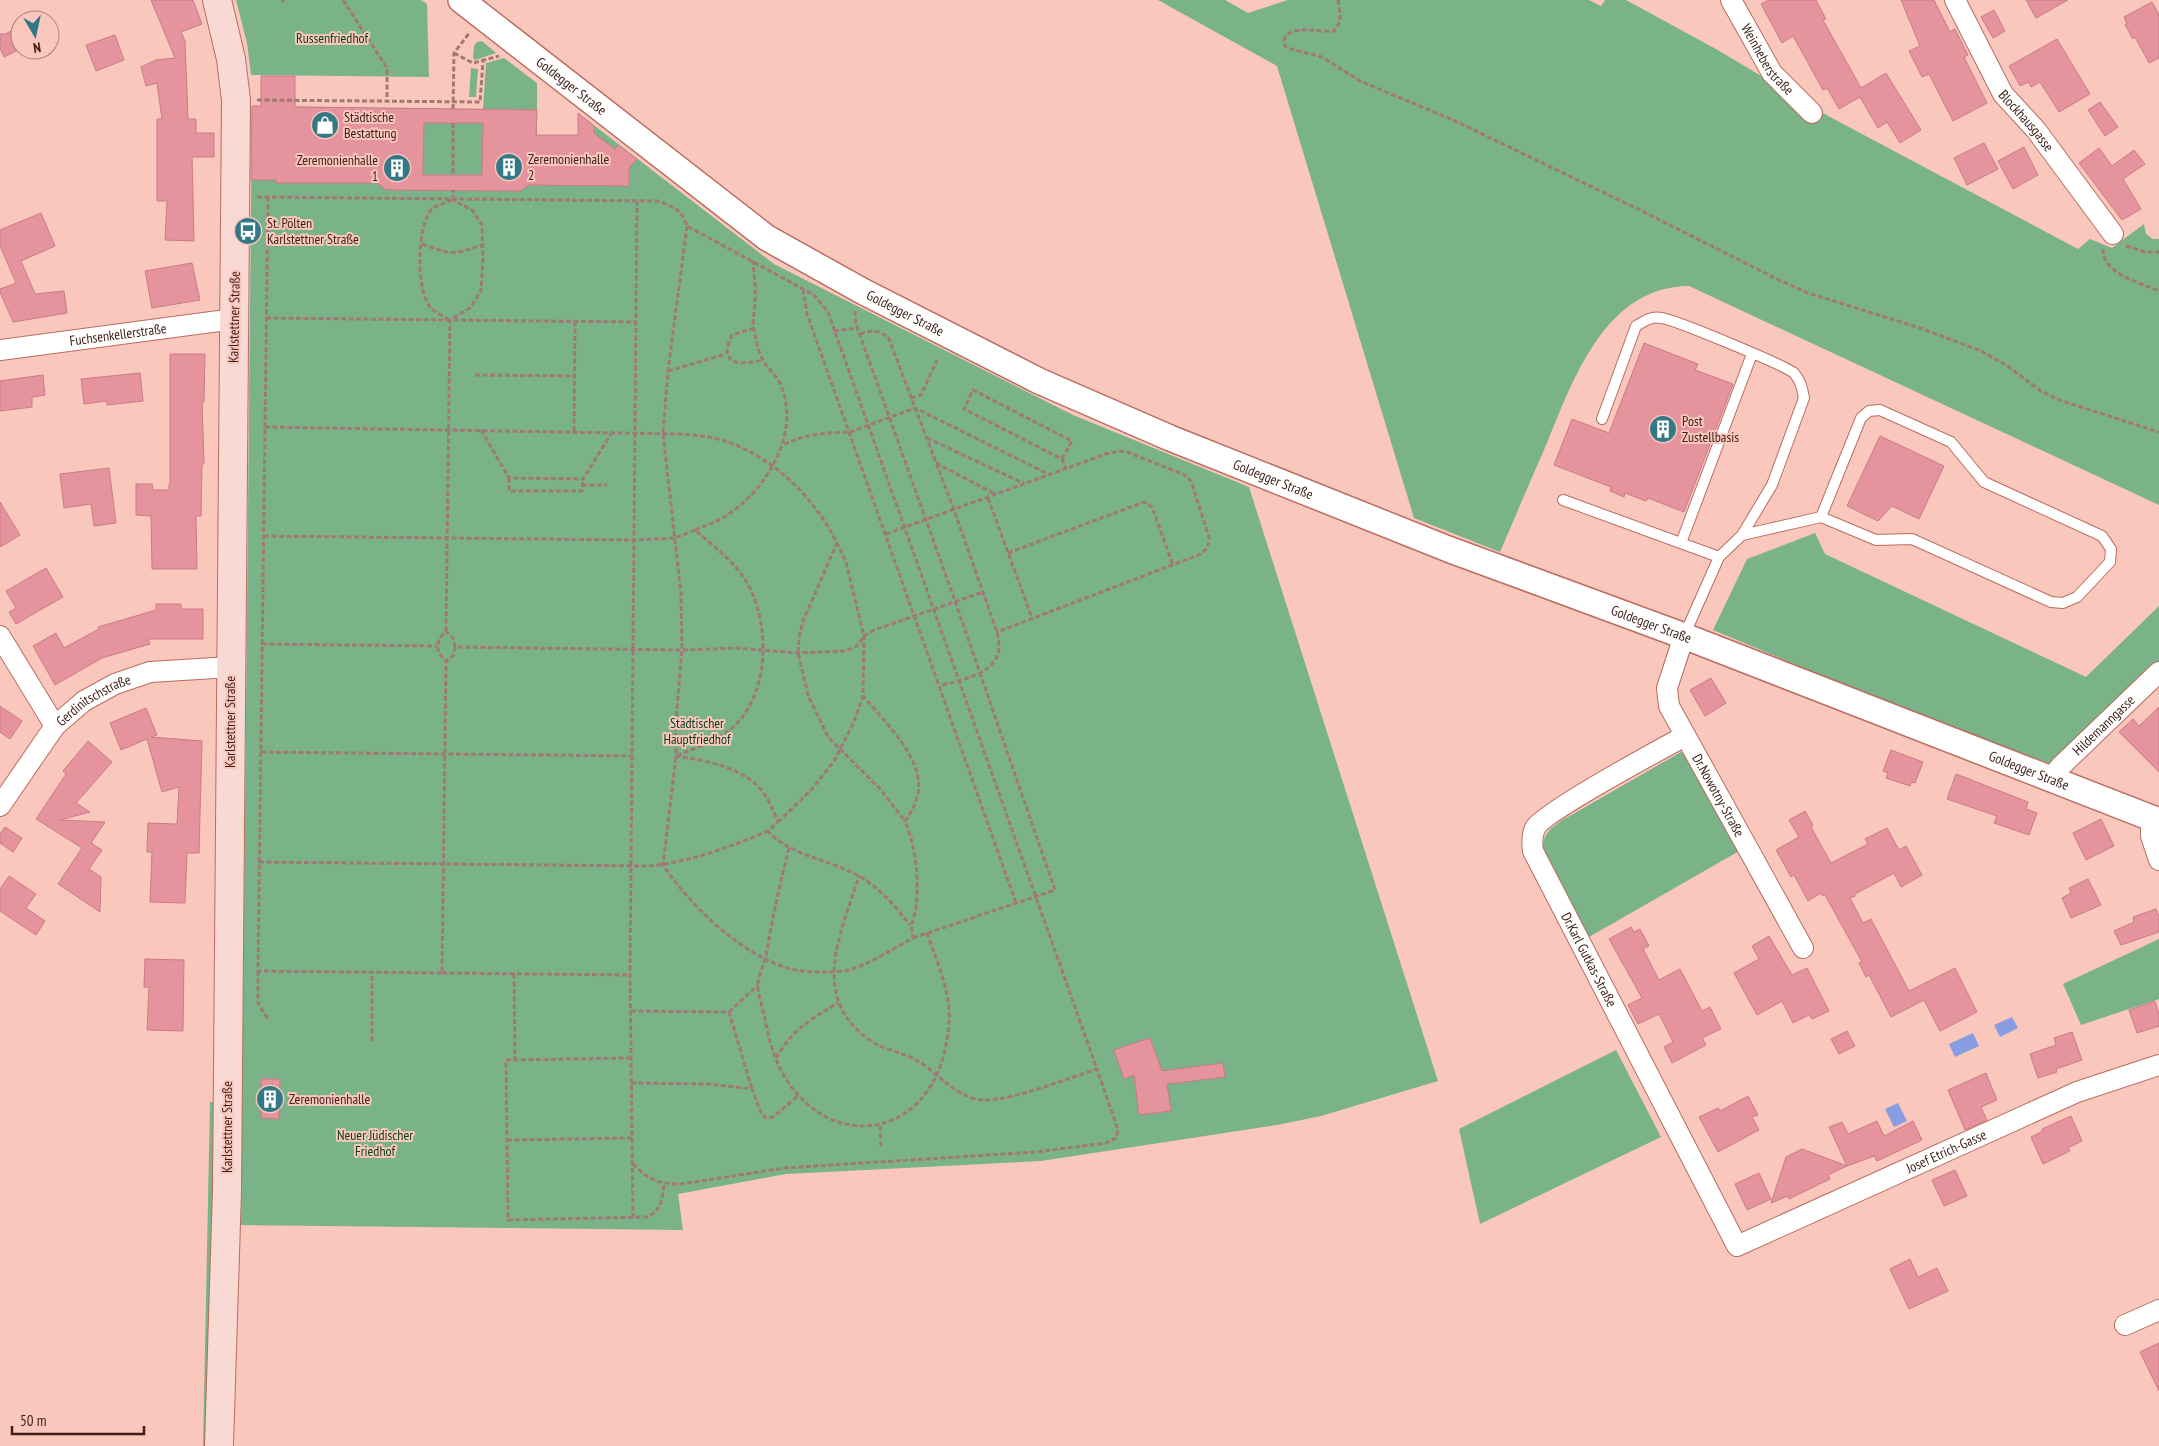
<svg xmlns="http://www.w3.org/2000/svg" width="2159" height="1446" viewBox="0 0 2159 1446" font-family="'PT Sans Narrow',sans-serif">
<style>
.green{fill:#7ab387}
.water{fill:#889ce2}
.building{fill:#e5939d;stroke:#cb7b86;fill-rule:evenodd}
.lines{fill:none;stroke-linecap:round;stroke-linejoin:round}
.service-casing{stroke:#ba6d5f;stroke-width:12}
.minor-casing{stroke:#ba6d5f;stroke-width:22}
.tertiary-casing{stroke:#ba6d5f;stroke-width:28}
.secondary-casing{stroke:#ba6d5f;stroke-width:30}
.path{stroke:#a27970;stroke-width:3;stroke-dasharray:5 2.5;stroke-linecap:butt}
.service{stroke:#fff;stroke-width:10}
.minor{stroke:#fff;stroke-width:20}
.tertiary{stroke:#fff;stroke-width:25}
.secondary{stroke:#f8d9d4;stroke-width:28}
.labels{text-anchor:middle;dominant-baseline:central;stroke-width:4;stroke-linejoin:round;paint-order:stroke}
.park-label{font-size:14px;fill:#063e1c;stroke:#fac7bd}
.street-label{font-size:14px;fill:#3d1e18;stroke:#fac7bd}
.poi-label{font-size:14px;fill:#3d1e18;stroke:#fac7bd;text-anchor:start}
</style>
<rect width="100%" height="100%" fill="#fac7bd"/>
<path class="green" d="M236 0H421L427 4 429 77 251 75 247 43Z
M1158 0H1225L1248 13 1288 0H1589L1601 6 1605 0H1626L1716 49 1830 117 2078 249 2090 239 2112 248 2144 224 2146 234 2153 239H2159V505L1689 286C1605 287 1574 378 1547 443 1531 479 1516 515 1500 552L1414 518 1277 66Z
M482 41 496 53 475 60 473 58 474 46 477 42Z
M504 58 537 83V135H578V113L774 264 1073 415 1249 487 1438 1081 1321 1116 1277 1125 1041 1161 786 1174 678 1194 683 1230 241 1225 252 106 483 109 486 63Z
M471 68 478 69 476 97H469Z
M1815 533 1825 554 2086 677 2159 606V662L2049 763 1887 703 1713 630 1747 559Z
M1681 752 1686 754 1741 850 1589 937 1543 848C1543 834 1550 829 1561 821Z
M2159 939V999L2081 1025 2063 984Z
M1616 1050 1661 1137 1480 1224 1459 1129Z
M210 1102H219L212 1446H203Z"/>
<path class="water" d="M2012 1017 2018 1028 2000 1037 1994 1025Z
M1973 1033 1979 1046 1955 1057 1949 1044Z
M1898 1103 1907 1121 1894 1127 1885 1109Z"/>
<path class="building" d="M151 0H193L202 24 181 32 185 41 188 119H196V133H214V157H192L194 241 165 240 167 201H157V119H162L157 83 146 86 141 67 156 60 175 58Z
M1769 0H1816L1826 19 1823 20 1861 88 1886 73 1921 130 1900 143 1887 122 1878 128 1860 97 1839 109 1827 88 1823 90 1793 36 1782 43 1761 4Z
M1901 0H1934L1950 32 1955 29 1968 55 1964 57 1987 103 1953 121 1929 74 1922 77 1909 51 1920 46Z
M2026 0H2068L2036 18Z
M2152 2 2159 15V58L2149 63 2135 37 2133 39 2125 25 2127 24 2124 17Z
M1994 10 2005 31 1993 38 1981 17Z
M20 27V49L4 57 0 48V34H5Z
M115 35 124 60 96 71 86 45Z
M2057 39 2090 94 2059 112 2040 82 2031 87 2029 82 2020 86 2009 66Z
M261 76H295V107L537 110 536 135H578V113L594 126V133L615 149 618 145 637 159 629 168V186L529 185 520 191 386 190 377 183H276V180H251L252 106H261ZM424 123H483L482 175H423Z
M2100 102 2118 127 2105 136 2088 110Z
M1984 143 1998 169 1967 185 1954 158Z
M2024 147 2038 175 2013 189 1998 161Z
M2099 148 2112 166 2134 150 2145 164 2123 179 2141 209 2122 220 2079 163Z
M41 213 55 246 21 261 35 294 64 291 67 313 13 322 0 292V289L16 283 0 246V230Z
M192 263 200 300 152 308 145 271Z
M1644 343 1698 364 1695 370 1733 384 1684 512 1648 498 1646 501 1625 493 1624 497 1610 491 1611 487 1554 465 1572 419 1609 433Z
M170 354H205L204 402H202L204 464H202L201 516H196L197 569H152L151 516 136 515V484H152L153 490H169V484H170Z
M140 373 143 401 107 405V401L84 404 81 379Z
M43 375 45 395 32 397V407L0 411V381Z
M1880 436 1944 466 1919 519 1892 506 1878 521 1847 506Z
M109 468 116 523 94 526 91 504 64 508 60 474Z
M0 502 20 535 0 547Z
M46 568 63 597 16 624 9 612 16 608 6 591Z
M156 604H181V609H203V639H148L150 644 102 658 55 685 33 646 56 633 64 648 99 629 98 627 156 610Z
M1711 678 1726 703 1705 716 1690 690Z
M0 706 22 721 10 739 0 732Z
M2159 707V772L2119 732 2133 719 2139 726Z
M146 708 157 735 151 737 202 741 199 853H187L185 903 150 902 152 852H147L148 823 177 824 179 787 162 792 147 739 121 750 110 723Z
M88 741 112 762 76 803 90 812 60 820 105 822 91 843 102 850 89 869 101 877 100 912 58 884 82 848 36 819 66 774 63 771Z
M1891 750 1923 762 1915 783 1912 782 1910 786 1886 778 1888 773 1883 771Z
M1956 774 2028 802 2026 809 2037 813 2029 835 1994 823 1997 816 1947 799Z
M1805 811 1813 825 1811 827 1831 863 1868 844 1865 839 1887 828 1899 850 1906 846 1922 875 1901 887 1894 873 1855 894V896L1850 898 1863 923 1871 919 1909 991 1955 968 1977 1012 1940 1031 1924 1000 1891 1017 1869 975 1866 977 1859 963 1862 962 1825 895 1823 896 1821 893 1808 901 1794 875 1791 877 1776 850 1799 837 1789 820Z
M2101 819 2114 846 2086 860 2073 833Z
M5 827 22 838 13 852 0 843V834Z
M9 876 36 894 26 908 45 921 36 935 0 911V889Z
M2088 879 2101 905 2071 918 2062 898 2071 893 2069 888Z
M2156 909 2159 917V932L2121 945 2114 931 2134 922 2133 917Z
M1631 927 1634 932 1640 929 1649 946 1643 949 1659 980 1680 969 1702 1011 1710 1007 1721 1029 1702 1038 1706 1045 1672 1063 1664 1047 1673 1042 1659 1014 1638 1024 1628 1005 1642 998 1609 939Z
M1769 936 1792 975 1807 968 1829 1011 1812 1019 1809 1015 1793 1023 1782 1001 1757 1015 1734 973 1759 959 1752 946Z
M145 959 184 960 183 1031 147 1030 149 987H144Z
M2155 1001 2159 1014V1026L2137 1033 2129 1010Z
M1847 1031 1855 1046 1839 1054 1831 1039Z
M2072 1032 2082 1060 2056 1069 2057 1072 2038 1078 2030 1054 2056 1045 2054 1038Z
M1150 1038 1162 1071 1223 1063 1225 1077 1167 1084 1171 1111 1139 1115 1134 1075 1124 1079 1114 1050Z
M1986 1073 1997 1100 1981 1107 1987 1120 1965 1130 1948 1090Z
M261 1079H280L279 1119 261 1118Z
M1748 1096 1758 1115 1752 1117 1759 1130 1718 1152 1699 1117 1718 1108 1720 1111Z
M2071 1116 2082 1141 2068 1148 2070 1151 2043 1164 2031 1137 2043 1131 2042 1129Z
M1877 1121 1884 1136 1913 1121 1922 1140 1877 1161 1874 1156 1847 1166 1829 1127 1842 1122 1848 1134Z
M1802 1149 1847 1166 1828 1175 1830 1179 1789 1199 1788 1196 1771 1203 1786 1157Z
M1955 1170 1967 1196 1944 1206 1932 1180Z
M1759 1173 1771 1199 1747 1210 1735 1184Z
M1910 1259 1918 1277 1937 1268 1948 1291 1909 1309 1890 1269Z
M2159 1343V1391L2140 1352Z"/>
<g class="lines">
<g class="service-casing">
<path id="service" d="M1602 419 1636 326C1644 321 1652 316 1661 318 1674 319 1786 366 1794 373 1801 381 1802 388 1804 398L1772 485 1742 535
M1563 500 1719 557
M1681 543 1752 354
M1684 636 1719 557 1742 535 1821 517 1876 540 1912 539 2051 602 2063 603 2077 597 2110 562 2111 549 2102 536 1984 482 1951 442 1880 410 1869 411 1861 418 1821 517"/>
</g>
<g class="minor-casing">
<g id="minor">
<path id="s1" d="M1731 0 1772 73 1812 113"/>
<path id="s2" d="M1955 0 2003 94 2036 130 2113 234"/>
<path id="s3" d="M0 350 234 319"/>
<path d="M0 636 55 726"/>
<path id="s4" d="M1684 636 1667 688 1669 706 1803 948"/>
<path id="s5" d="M1685 736C1661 749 1544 812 1535 828 1532 835 1532 844 1533 851L1737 1246 2077 1092 2159 1065"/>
<path id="s6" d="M2050 779 2061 766 2159 672"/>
<path id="s7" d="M0 806 55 726 84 701 115 684 150 672 231 667"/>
<path d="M2151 818V836L2159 860"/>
<path d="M2125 1325 2159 1310"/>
</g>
</g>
<g class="tertiary-casing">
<g id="tertiary">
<path id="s8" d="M461 0 767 238 864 292 1039 381 1170 438 1448 549 1684 636 2159 821"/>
</g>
</g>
<g class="secondary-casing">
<path id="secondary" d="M217 0 231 59 236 100 227 1191 219 1446"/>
</g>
<path class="path" d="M282 0 284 2
M343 0 387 68V101
M1338 0C1340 12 1343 21 1334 31 1319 33 1291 23 1284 40L1285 46 1291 49 1322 57 1360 81 1453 120 1644 212 1775 278 1808 293 1917 327 1979 350 2006 365 2041 391 2059 400 2159 432
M454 53 473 63 499 56
M257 100 480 102 483 61
M453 109 454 53 470 32
M453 123V175
M257 197 658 201C673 206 682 210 687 226L814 295 828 312 1097 1069C1069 1078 1011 1101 984 1100 978 1100 970 1098 965 1095 947 1087 934 1070 916 1060 902 1052 885 1050 871 1041 808 998 841 933 859 876
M268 197 258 971 442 973 446 661
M453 200V190
M687 226 668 371 663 433 681 594 682 650 675 732 676 756C708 761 751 768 768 800 772 807 775 815 778 822L768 831C791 856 828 859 857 875 878 886 896 907 910 925
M422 244C451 255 453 255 482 245
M2126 246 2145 252H2159
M2103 249C2102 274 2141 283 2159 291
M803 289 807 314 1016 903
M855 311 856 324 955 601 1055 890 913 938
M266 318 636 322
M449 320C444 316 434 312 430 307 416 290 416 223 433 208 437 205 446 203 451 200
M754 328 732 335C717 365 740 366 763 360
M834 331 857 328
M860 334C871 330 880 329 889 339L954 510 997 632C998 637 999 643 999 648 997 675 961 679 940 686
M668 371 726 354
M475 375 575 376
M911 398 921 395 937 360
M265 427 680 434C698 435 716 437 733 444 778 462 815 499 837 543L803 621 799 638 798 653 808 695 828 737 880 789 905 821
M481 430 509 478 583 479 612 432
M574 431 575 322
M927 438 1025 484
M784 444 803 437 826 433 850 432 915 408 1048 474
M1062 459 1072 441 973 390 964 409 1062 459 1066 469
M936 463 995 494
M509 478V491H582L583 479
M582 485H607
M988 498 1032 618
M695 530C707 525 719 521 730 513 768 487 799 434 782 388 778 376 768 370 763 360 758 352 756 339 754 330 752 321 755 309 755 300 756 287 754 274 753 261
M886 534 1106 454 1118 451 1127 452 1185 475 1191 481 1209 537 1208 547 1201 554 997 632
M264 536 634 540 675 538 695 530C712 545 731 559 744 578 771 619 771 693 733 727 717 741 695 748 676 756L663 865C691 906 736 950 784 967 795 971 809 972 821 972 832 972 845 972 855 968 875 961 894 948 913 938 910 922 914 921 916 907 919 879 916 847 905 821 910 814 915 806 917 797 928 762 884 721 863 696
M1008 553 1144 502 1152 507 1173 565
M446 631 450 320 470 308 481 291 483 259 482 225 472 210 453 200
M262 644 437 646
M455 647 453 638 446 631C436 641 434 651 446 661L453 656 455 647 682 650 737 648 798 653 846 651 857 646 864 636 874 630 983 592
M261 752 633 756
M778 822 811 790 834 761 853 724 863 696 864 636 846 562 837 543
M789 848C780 884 772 919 766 956 764 965 758 976 758 985 758 996 763 1008 765 1019 769 1041 775 1063 788 1082 834 1150 920 1137 943 1058 947 1042 950 1025 949 1009 947 983 935 957 927 933
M259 862 648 866C687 863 733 846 768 831
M258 971V1003L269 1021
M442 973 630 975
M514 974 515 1060
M631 1011 729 1012 752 1089
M729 1012 758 985
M372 1041V972
M631 1058 506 1060 508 1220 648 1217C662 1209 662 1199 664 1184
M776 1058C791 1031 812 1018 838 1003
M631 1083 709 1084 752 1089 761 1113 766 1118 773 1117 799 1095
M880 1126 881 1147
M507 1140 632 1138
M633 1164C649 1180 658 1184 681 1184L785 1168 1035 1152 1106 1143 1116 1138 1118 1130 1097 1069
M633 1218 630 975 637 202"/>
<use href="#service" class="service"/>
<use href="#minor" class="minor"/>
<use href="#tertiary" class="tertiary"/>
<use href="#secondary" class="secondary"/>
</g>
<defs>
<g id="shop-disc" transform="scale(1.4375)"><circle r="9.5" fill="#327885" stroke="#fac7bd"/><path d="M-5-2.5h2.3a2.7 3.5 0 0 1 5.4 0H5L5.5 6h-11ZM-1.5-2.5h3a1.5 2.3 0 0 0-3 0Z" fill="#fff"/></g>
<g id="building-disc" transform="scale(1.4375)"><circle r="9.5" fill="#327885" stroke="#fac7bd"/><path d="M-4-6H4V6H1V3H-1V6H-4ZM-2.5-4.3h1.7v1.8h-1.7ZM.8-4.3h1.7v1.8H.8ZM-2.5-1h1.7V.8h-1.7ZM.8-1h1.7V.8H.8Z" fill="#fff"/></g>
<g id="bus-disc" transform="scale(1.4375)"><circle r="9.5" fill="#327885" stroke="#fac7bd"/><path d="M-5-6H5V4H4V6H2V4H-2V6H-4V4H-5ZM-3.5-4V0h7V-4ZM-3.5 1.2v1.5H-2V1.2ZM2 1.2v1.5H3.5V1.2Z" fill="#fff"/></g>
</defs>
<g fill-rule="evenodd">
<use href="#shop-disc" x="325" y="125"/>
<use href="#building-disc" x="509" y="167"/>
<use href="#building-disc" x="397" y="168"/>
<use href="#bus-disc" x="248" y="231"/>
<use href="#building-disc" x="1663" y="429"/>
<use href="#building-disc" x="270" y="1099"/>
</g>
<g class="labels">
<g class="park-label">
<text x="332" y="38">Russenfriedhof</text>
<text x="697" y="723">Städtischer<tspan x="697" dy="16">Hauptfriedhof</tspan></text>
<text x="375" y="1135">Neuer Jüdischer<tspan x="375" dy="16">Friedhof</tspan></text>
</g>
<g class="street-label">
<text stroke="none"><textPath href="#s1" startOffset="70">Weinheberstraße</textPath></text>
<text stroke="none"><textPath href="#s8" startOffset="140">Goldegger Straße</textPath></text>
<text stroke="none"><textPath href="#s2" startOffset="141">Blockhausgasse</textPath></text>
<text stroke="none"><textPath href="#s8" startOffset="545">Goldegger Straße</textPath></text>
<text transform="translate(234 317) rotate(-89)">Karlstettner Straße</text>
<text stroke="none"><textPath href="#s3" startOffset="119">Fuchsenkellerstraße</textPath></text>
<text stroke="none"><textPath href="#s8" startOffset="949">Goldegger Straße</textPath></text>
<text stroke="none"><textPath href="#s8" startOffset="1354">Goldegger Straße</textPath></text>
<text stroke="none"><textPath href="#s7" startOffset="144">Gerdinitschstraße</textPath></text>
<text transform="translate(230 722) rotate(-90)">Karlstettner Straße</text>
<text stroke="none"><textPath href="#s6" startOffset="76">Hildemanngasse</textPath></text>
<text stroke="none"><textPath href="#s8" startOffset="1759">Goldegger Straße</textPath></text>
<text stroke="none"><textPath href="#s4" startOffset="175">Dr.Nowotny-Straße</textPath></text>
<text stroke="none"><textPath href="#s5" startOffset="322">Dr.Karl Gutkas-Straße</textPath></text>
<text transform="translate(227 1127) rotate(-90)">Karlstettner Straße</text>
<text stroke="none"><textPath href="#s5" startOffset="874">Josef Etrich-Gasse</textPath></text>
</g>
<g class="poi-label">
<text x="344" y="117">Städtische<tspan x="344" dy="16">Bestattung</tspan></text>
<text x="528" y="159">Zeremonienhalle<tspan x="528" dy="16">2</tspan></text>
<text x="378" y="160" text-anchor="end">Zeremonienhalle<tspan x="378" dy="16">1</tspan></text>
<text x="267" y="223">St. Pölten<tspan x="267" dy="16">Karlstettner Straße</tspan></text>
<text x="1682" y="421">Post<tspan x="1682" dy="16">Zustellbasis</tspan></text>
<text x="289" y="1099">Zeremonienhalle</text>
</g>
</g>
<g transform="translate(35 35) rotate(171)"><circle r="24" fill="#fac7bd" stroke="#ae837b"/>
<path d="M0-4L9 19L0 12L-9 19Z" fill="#327885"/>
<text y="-8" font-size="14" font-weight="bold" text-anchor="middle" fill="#3d1e18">N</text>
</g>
<path d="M12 1426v8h132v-8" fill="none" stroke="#3d1e18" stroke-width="2.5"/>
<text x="20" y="1426" font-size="15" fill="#3d1e18" stroke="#fac7bd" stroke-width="4" paint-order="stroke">50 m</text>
</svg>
